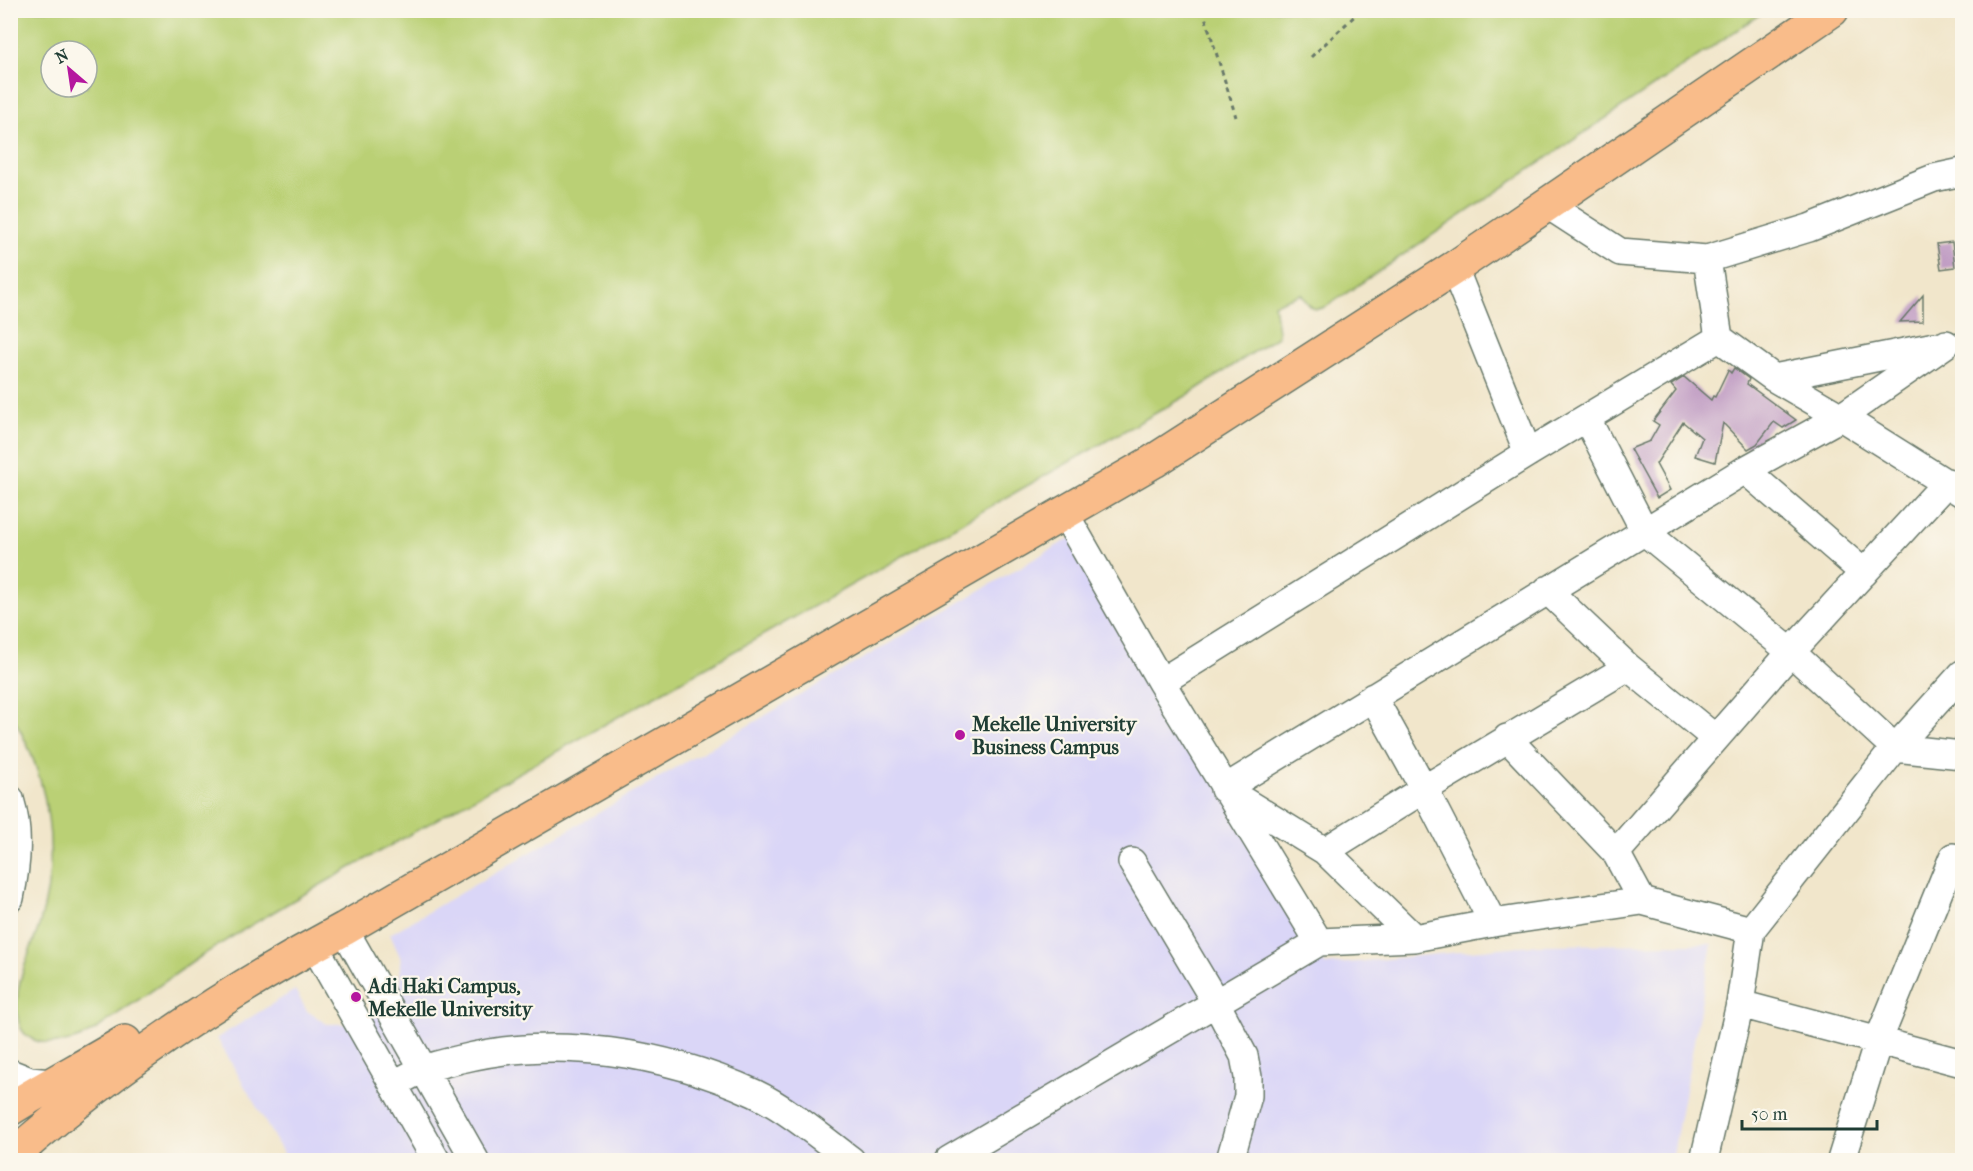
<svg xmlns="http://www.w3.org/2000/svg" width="1973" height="1171" viewBox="0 0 1973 1171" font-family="'IM FELL French Canon',serif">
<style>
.built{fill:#dad6f7}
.green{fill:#bad074;stroke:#6c8654;stroke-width:1.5;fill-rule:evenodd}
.building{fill:#c19ec4}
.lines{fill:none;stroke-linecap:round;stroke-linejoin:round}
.minor-casing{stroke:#687869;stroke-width:30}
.major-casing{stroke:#687869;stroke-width:36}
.path{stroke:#687869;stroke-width:3;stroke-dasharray:4.5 4.5;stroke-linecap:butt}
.minor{stroke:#fff;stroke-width:27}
.major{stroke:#f9bc8a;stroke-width:33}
.poi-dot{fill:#b5179e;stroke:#fbf7ec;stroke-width:2}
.labels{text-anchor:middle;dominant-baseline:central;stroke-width:4.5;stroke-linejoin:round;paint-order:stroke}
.poi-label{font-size:20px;font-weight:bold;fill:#1f3d34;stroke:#fbf7ec;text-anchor:start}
</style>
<rect width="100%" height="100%" fill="#fbf7ec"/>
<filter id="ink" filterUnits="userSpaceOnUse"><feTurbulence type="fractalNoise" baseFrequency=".0167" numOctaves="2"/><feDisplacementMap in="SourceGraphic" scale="12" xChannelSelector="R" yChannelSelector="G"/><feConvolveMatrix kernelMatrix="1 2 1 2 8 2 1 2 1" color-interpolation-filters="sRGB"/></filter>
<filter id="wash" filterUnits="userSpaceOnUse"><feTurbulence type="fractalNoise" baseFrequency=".008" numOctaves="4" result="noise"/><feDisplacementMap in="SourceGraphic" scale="24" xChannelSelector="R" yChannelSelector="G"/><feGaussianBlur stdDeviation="1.35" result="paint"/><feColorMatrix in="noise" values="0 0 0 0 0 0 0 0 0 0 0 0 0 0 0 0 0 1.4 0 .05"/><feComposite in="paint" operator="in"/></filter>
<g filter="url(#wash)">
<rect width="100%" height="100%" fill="#f1e6cb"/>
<path class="built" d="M1072 537 1325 965 1532 945 1712 944 1672 1160H287L217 1038 295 990 307 1011 327 1024H360L386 1009 400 985 401 959 390 934Z"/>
<path class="green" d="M11 10H1765V11L1327 306C1312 314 1309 305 1301 294L1274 304 1278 332 1277 337 1186 396 292 901C262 919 232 936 203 955 175 974 148 994 120 1012 108 1021 96 1031 82 1037 63 1045 26 1049 19 1023 11 991 29 955 39 926 62 853 49 776 10 712ZM51 51H87V87H51Z"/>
<g id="blocks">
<path class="building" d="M1952 242 1955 267 1941 269 1937 244Z
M1923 295V321L1900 322Z
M1734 368 1749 379 1747 384 1796 420 1783 428 1774 422 1757 444 1748 449 1723 423 1715 462 1695 456 1702 438 1683 422 1656 464 1670 490 1657 498 1630 449 1650 441 1659 425 1653 421 1676 391 1671 385 1684 377 1711 400 1713 396 1715 397 1728 370 1731 373Z"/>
</g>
</g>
<g filter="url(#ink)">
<use href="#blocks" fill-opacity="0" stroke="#687869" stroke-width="1.5"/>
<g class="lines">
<g class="minor-casing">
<path id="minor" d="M1546 204 1620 252 1707 259 1809 228 1934 178 1962 172
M1707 259 1719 338 1774 378 1841 417 1962 493
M1454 268 1528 453
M1774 378 1935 346
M1587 419 1645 532 1791 652 1895 748 1962 755
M1745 470 1864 573
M1065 514 1161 682 1319 942 1414 938 1493 923 1642 901 1751 930 1740 1004 1704 1160
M1547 590 1628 667 1715 738
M1161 682 1528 453 1719 338
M1373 697 1424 789 1493 923
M1507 738 1616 853 1642 901
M10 799C20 832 17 864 10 898
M1325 851 1424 789 1628 667
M1616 853 1791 652 1947 482
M1132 862 1216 1003 1244 1056 1248 1077V1096L1230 1160
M344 929 475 1160
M1751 930 1895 748 1962 674
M1414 938 1325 851 1224 789 1745 470 1841 417 1946 344
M314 945 436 1160
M1740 1004 1962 1063
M10 1073 30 1081 51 1083
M393 1085C402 1080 412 1074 422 1070 434 1065 448 1062 461 1059 557 1035 664 1052 754 1093 786 1108 823 1139 851 1160
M949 1160 1319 942
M1841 1160 1879 1039 1953 857 1962 860"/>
</g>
<g class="major-casing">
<path id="major" d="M10 1109C48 1085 87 1065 125 1042
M10 1158C113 1068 224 993 344 929L1154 461 1454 268 1832 10"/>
</g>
<path class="path" d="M1203 10 1236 117
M1311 57 1361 10"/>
<use href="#minor" class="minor"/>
<use href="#major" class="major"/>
</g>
</g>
<g class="poi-dot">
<circle cx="960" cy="735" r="6"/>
<circle cx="356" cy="997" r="6"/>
</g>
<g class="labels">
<g class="poi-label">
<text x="972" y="724">Mekelle University<tspan x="972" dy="23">Business Campus</tspan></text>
<text x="368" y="986">Adi Haki Campus,<tspan x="368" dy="23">Mekelle University</tspan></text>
</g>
</g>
<rect width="1973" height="1171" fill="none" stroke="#fbf7ec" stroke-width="36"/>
<g transform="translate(69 69) rotate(331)"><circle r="28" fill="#fbf7ec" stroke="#a3ada2" stroke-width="1.5"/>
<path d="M0-4.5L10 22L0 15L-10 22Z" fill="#b5179e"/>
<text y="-9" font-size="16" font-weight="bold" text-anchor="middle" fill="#1f3d34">N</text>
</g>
<path d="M1742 1120v9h135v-9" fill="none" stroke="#1f3d34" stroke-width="3"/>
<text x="1751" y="1120" font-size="18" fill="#1f3d34" stroke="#fbf7ec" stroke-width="4.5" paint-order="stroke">50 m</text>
</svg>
